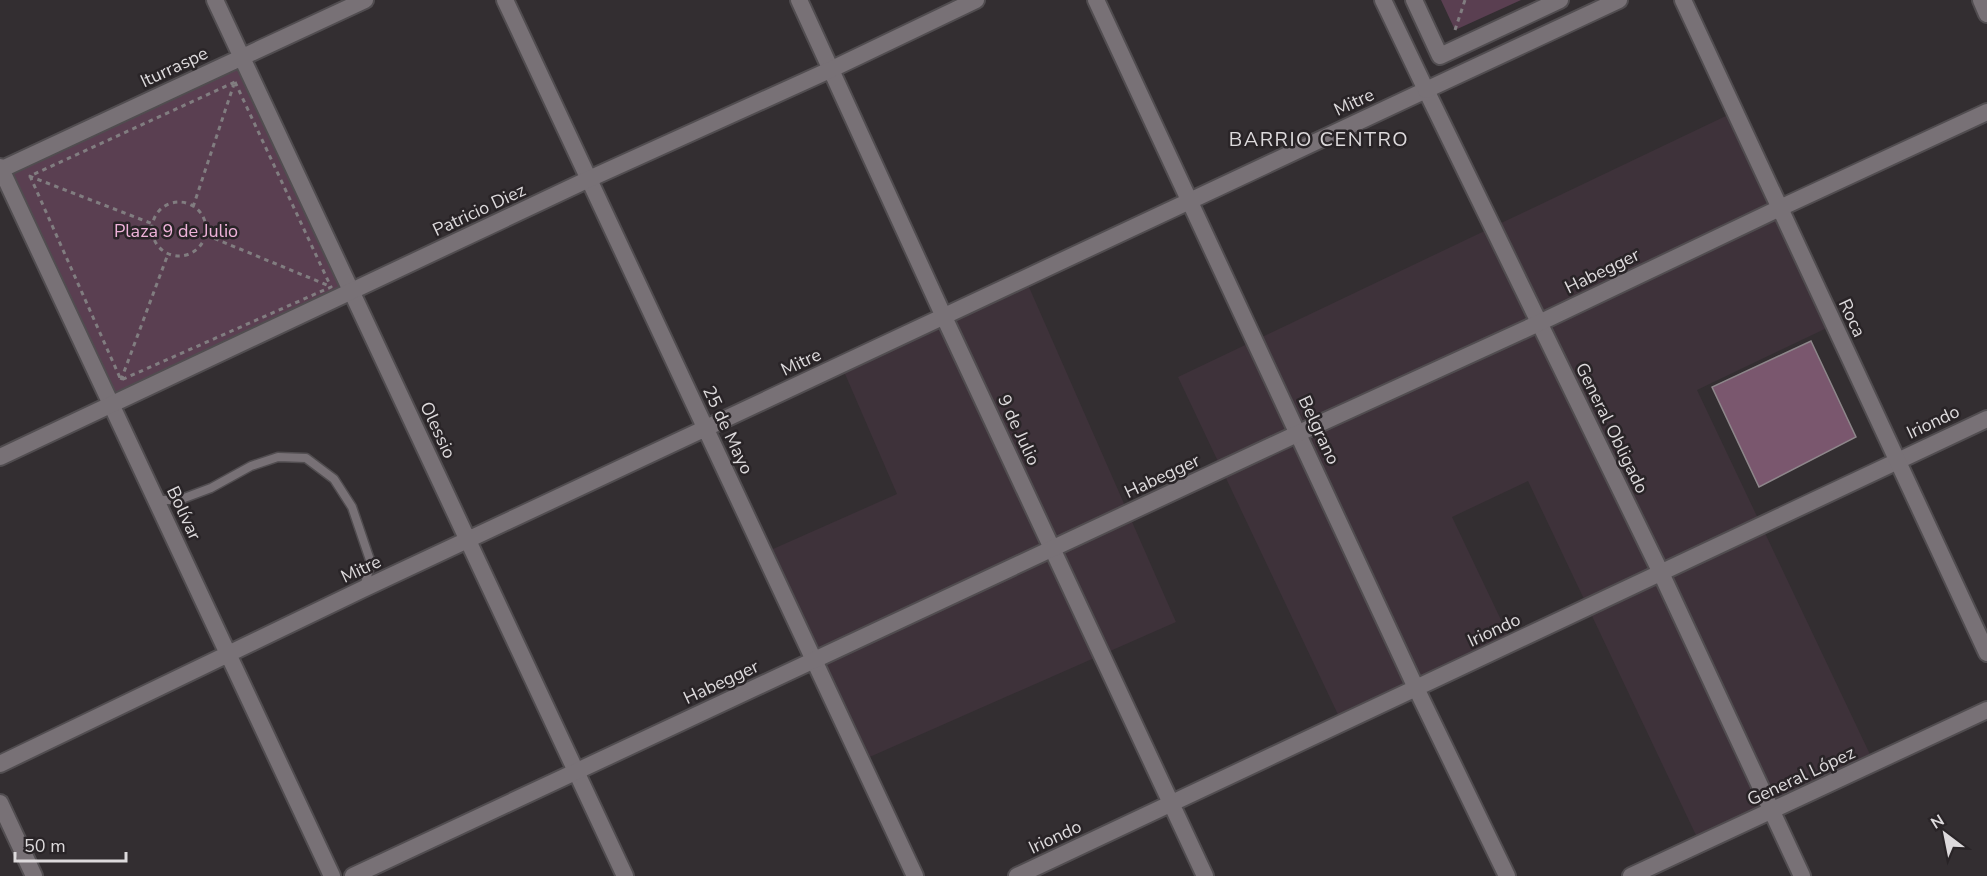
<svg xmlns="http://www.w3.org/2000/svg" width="1987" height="876" viewBox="0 0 1987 876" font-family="'Nunito Sans',sans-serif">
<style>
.built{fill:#3e323a}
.green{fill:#5a3f51}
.building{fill:#7a576e;stroke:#8e878b;stroke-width:1.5}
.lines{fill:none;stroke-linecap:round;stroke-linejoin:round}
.service-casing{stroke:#514d50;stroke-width:11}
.minor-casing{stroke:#514d50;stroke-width:20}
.tertiary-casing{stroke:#514d50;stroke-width:20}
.secondary-casing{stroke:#514d50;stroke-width:20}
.path{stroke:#817d80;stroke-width:3;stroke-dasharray:4.5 4.5;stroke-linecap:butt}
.service{stroke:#787176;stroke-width:8}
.minor{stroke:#787176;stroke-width:16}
.tertiary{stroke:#787176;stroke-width:16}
.secondary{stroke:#787176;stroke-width:16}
.labels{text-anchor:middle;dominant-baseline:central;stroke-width:5;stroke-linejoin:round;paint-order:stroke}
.street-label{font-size:18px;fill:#dddadc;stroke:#292427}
.park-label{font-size:18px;fill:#efb3da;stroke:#292427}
.neighbourhood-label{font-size:20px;letter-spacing:1.5px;fill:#dddadc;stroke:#292427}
</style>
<rect width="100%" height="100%" fill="#332e31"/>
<path class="built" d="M1730 114 1831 326 1697 390 1876 767 1703 850 1528 481 1452 517 1512 643 1342 723 1178 377Z
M1025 278 1176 622 856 763 764 553 897 494 839 360Z"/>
<path class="green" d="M1441 0H1521L1455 30Z
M242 57 352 292 111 404 1 170Z"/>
<path class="building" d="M1811 341 1856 437 1759 487 1712 387Z"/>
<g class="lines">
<g class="service-casing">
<path id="service" d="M156 500H179L211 488 251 466 278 457 306 458 334 479 352 507 371 563 364 587"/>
</g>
<g class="minor-casing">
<path id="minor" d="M215 0 625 876
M505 0 915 876
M799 0 944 317 1205 876
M1096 0 1416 688 1507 876
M1981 0 1987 14
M0 167 332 876
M0 170 365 0
M0 764 363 589 1426 90 1661 573 1802 876
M0 803 34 876
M1017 876 1987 419
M1631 876 1987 710"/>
</g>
<g class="tertiary-casing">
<path id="tertiary" d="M1683 0 1987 653
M353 876 1299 433 1539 323 1780 208 1987 112"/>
</g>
<g class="secondary-casing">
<path id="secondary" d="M1383 0 1426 90 1619 0
M1414 0 1440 56 1560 0
M0 457 589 179 832 69 976 0"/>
</g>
<path class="path" d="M1455 30 1465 0
M235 82 331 287 121 380 30 176Z
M29 176 153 224
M152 229a27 27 0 1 1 54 0a27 27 0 1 1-54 0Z
M193 207 234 84
M206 235 327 285
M121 380 168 254"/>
<use href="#service" class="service"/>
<use href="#minor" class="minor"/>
<use href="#tertiary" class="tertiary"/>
<use href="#secondary" class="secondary"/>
</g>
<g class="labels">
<g class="street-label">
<text transform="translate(174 67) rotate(-25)">Iturraspe</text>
<text transform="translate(1354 102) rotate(-25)">Mitre</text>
<text transform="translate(479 210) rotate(-25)">Patricio Diez</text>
<text transform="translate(1602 271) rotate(-26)">Habegger</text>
<text transform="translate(1852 318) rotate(65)">Roca</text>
<text transform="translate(801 362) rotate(-25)">Mitre</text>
<text transform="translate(1933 422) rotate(-25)">Iriondo</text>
<text transform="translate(1612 428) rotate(64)">General Obligado</text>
<text transform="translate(438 430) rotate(65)">Olessio</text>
<text transform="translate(728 430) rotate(65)">25 de Mayo</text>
<text transform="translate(1019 430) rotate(65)">9 de Julio</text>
<text transform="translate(1319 430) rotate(65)">Belgrano</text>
<text transform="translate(1162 476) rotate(-25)">Habegger</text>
<text transform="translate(184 513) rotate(65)">Bolívar</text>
<text transform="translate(361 569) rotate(-25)">Mitre</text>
<text transform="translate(1494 630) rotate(-25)">Iriondo</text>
<text transform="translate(721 682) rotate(-25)">Habegger</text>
<text transform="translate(1801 776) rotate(-25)">General López</text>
<text transform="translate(1055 837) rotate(-25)">Iriondo</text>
</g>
<g class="park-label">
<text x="176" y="231">Plaza 9 de Julio</text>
</g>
<g class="neighbourhood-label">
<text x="1319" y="139">BARRIO CENTRO</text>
</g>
</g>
<g transform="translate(1945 834) rotate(328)" stroke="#292427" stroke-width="4.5" paint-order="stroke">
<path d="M0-4.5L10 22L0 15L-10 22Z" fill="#dddadc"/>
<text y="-9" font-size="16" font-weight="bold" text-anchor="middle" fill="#dddadc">N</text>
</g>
<path d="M15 852v9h111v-9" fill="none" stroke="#dddadc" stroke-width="3"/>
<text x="24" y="852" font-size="18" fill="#dddadc" stroke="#292427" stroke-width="4.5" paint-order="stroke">50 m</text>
</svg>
